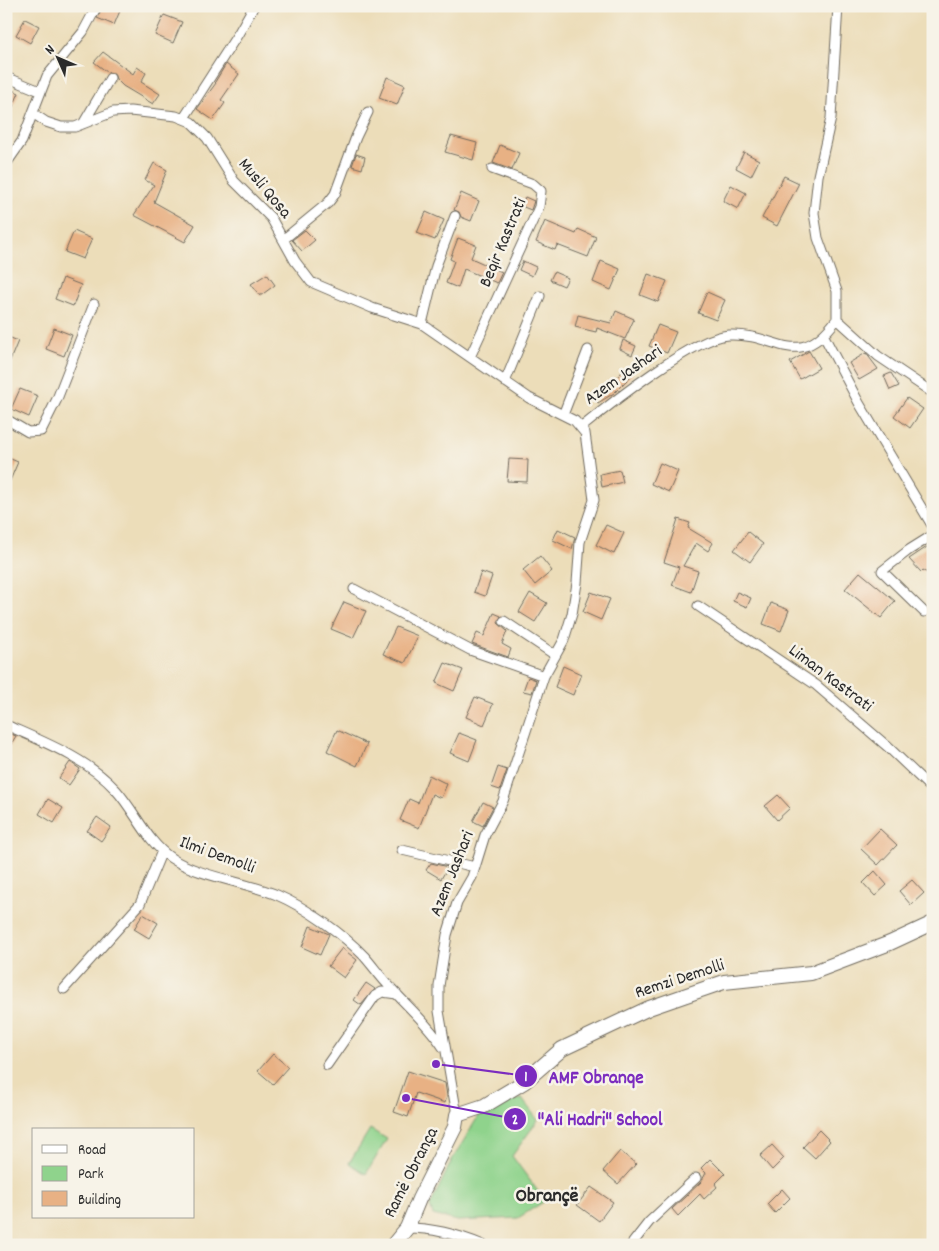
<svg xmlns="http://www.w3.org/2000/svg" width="939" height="1251" viewBox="0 0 939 1251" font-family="Dekko,sans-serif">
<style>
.green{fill:#8fd38c;stroke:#5d7f5c}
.building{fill:#e8b184}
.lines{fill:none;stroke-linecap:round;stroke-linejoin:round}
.street-casing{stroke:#6f695d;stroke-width:11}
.secondary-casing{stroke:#6f695d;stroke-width:16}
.street{stroke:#fff;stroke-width:9}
.secondary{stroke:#fff;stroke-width:14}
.labels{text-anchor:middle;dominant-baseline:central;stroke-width:5;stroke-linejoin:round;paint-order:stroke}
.street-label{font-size:18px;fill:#2b2b2b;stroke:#f7f3e8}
.quarter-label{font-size:20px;font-weight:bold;fill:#2b2b2b;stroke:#f7f3e8}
.leader{fill:none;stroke:#7b2cbf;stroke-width:2}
.callout-dot{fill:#7b2cbf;stroke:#f7f3e8;stroke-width:2}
.mark-label{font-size:15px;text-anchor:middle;font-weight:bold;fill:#fff}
.callout-label{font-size:19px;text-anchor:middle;font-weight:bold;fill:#7b2cbf;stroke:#f7f3e8;stroke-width:5;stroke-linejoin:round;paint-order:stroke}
</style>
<rect width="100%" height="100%" fill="#f7f3e8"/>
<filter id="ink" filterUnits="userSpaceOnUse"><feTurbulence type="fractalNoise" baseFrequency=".02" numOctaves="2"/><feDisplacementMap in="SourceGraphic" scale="10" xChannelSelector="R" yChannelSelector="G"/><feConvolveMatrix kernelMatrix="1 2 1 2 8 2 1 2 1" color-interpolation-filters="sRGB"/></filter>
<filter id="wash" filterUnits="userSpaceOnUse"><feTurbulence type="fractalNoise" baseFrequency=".0096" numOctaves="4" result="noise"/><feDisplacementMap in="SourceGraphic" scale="20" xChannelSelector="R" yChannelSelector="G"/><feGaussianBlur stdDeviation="1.12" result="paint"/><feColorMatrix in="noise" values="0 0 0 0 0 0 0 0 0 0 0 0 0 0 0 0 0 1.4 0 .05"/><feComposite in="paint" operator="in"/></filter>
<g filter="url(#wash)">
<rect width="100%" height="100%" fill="#ecddb9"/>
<path class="green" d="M522 1099 538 1120 512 1156 545 1201 518 1218 458 1221 433 1215 430 1206 452 1160 479 1115 507 1101Z
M370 1129 387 1139 366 1174 349 1163Z"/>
<g id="blocks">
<path class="building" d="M103 6H122L114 25 97 18Z
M164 15 182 22 173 43 155 35Z
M25 19 39 26 30 43 16 35Z
M103 52 133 74 137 67 146 73 141 82 160 94 153 104 123 86 116 79 114 73 107 72 94 62Z
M226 64 239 74 221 100 225 103 213 120 197 109 216 83 215 82Z
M387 77 405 85 397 105 379 98Z
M6 87 19 93 6 122Z
M451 136 477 143 473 160 445 152Z
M500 145 519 153 512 170 493 163Z
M744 152 759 160 751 176 736 168Z
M356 154 365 157 362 169 352 166Z
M154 163 167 170 154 202 195 225 185 242 134 215 154 185 145 180Z
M784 176 799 183 777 226 762 218Z
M731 185 746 193 738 209 723 201Z
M461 193 479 201 471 221 461 217 459 212 454 210Z
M525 197 534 201 531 210 521 206Z
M426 212 444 220 435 240 417 233Z
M545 221 576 234 578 229 596 237 588 257 557 245 555 250 536 242Z
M305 230 315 240 302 251 292 240Z
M74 231 92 239 83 259 65 252Z
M458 238 476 245 471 258 502 272 497 283 464 269 458 288 446 283 454 261 450 259Z
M523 261 536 267 532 276 519 270Z
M601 261 620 269 611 290 593 282Z
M554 272 568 278 564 286 550 280Z
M267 274 275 285 260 296 251 284Z
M648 274 667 281 658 302 640 295Z
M63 278 81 285 73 306 55 299Z
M707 292 725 300 716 320 698 313Z
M616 311 634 319 625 339 597 328 596 332 575 327 578 315 611 323Z
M658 325 676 332 667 353 649 346Z
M54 328 72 335 64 356 46 349Z
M6 336 18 341 6 370Z
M623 340 636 346 632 355 620 349Z
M809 351 819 368 800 379 790 362Z
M866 353 878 369 859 380 849 363Z
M626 368 633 374 614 393 598 403 591 392 617 377Z
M891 373 899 386 890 390 884 376Z
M20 389 38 396 29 417 11 409Z
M907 398 923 409 910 428 894 416Z
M6 457 18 462 6 490Z
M509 459 528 460 527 482 507 481Z
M660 463 678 471 669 492 651 484Z
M620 470 623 482 602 487 600 474Z
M678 519 690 523 688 528 713 543 708 551 696 543 683 566 698 571 691 592 672 585 679 567 664 562Z
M606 525 624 533 614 554 596 545Z
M558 529 575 537 572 549 553 540Z
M748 532 763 544 750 562 734 550Z
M933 543V577L923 570 921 572 909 559Z
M540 556 552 571 535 585 523 570Z
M481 572 492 576 485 596 474 592Z
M860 572 895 601 881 618 845 589Z
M591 592 610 599 601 620 583 612Z
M737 592 751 598 747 607 733 601Z
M530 593 547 603 535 622 519 612Z
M344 602 366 611 353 638 331 629Z
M771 603 789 610 781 631 763 624Z
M494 613 501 616 498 623 507 631 502 644 511 649 508 657 472 644 477 633 484 636Z
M396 627 418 636 405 663 383 654Z
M445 663 463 670 454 691 436 683Z
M563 666 581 674 573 695 555 687Z
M528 677 536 680 532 693 523 691Z
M475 697 493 704 484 725 466 717Z
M337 730 367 744 357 766 327 751Z
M6 732 16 736 6 752Z
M459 733 477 740 469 761 450 753Z
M70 762 80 769 69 785 59 778Z
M498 767 507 770 500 790 491 787Z
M429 775 447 784 441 798 432 794 419 828 400 820 409 799 418 803Z
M778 795 790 808 777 820 765 806Z
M48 799 63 808 54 823 39 814Z
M483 802 493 807 483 826 473 821Z
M97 817 111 827 101 841 87 831Z
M880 829 897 845 878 865 861 849Z
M431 863 448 867 441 879 426 870Z
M875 871 887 885 875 896 863 883Z
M912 880 924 893 911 905 899 891Z
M143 914 158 923 149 938 134 929Z
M310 926 329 934 320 955 302 947Z
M342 948 357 960 344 978 328 966Z
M366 983 375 989 361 1005 354 1000Z
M273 1054 288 1067 273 1084 258 1071Z
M408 1071 445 1083 447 1096 445 1103 416 1093 408 1117 394 1112Z
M819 1130 830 1141 815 1158 803 1147Z
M772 1145 784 1158 772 1170 760 1156Z
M620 1151 636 1164 618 1184 603 1171Z
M710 1159 725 1174 715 1184 717 1187 704 1199 700 1194 678 1216 672 1209 701 1182 706 1173 701 1168Z
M591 1187 613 1202 599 1221 577 1205Z
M782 1189 790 1198 775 1213 767 1204Z"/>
</g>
</g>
<g filter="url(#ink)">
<use href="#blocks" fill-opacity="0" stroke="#6f695d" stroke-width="1"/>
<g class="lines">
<g class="street-casing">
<path id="street" d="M6 77 40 91
M34 114 46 122 61 127H75L113 112 130 111 176 116 191 122 207 138 234 181 271 218 295 261 311 282 372 308 422 324 529 398 575 421 585 433 594 500 580 542 577 583 572 614 564 640 544 676 503 801 485 835 472 877 457 903 447 935 439 986V1011L457 1115
M184 118 238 34 254 6
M83 124 110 78
M6 164 22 141 47 76 83 32 97 6
M284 239 328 203 335 194 356 137 368 112
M837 319 878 356 933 393
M422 324 436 266 455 216
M824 336 859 403 933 527
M470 357 539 207 541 191 533 184 492 169
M505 382 540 296
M563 415 588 350
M6 419 28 432 41 431 57 399 94 304
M582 427C610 404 694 337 729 335 779 333 797 373 837 319V291L818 238 814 213 818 176 831 118 838 6
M354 589 470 650 544 676
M698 606 816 685 888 747 933 790
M924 612 882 571 909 550 933 535
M504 621 555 655
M6 725C44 742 88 759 116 790 135 811 147 842 171 858 197 876 246 882 277 895 305 907 343 934 364 956 373 966 381 978 391 988 409 1008 428 1024 443 1047
M402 850 475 867
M64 989 140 904 162 851
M327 1065 375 996 382 992 397 994
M407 1228C433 1228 459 1235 483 1245
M631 1245 649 1222 696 1178"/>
</g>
<g class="secondary-casing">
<path id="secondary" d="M393 1245 407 1228 419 1199 455 1127 457 1115 484 1106 524 1082 562 1049 649 1008 724 982 811 973 890 943 933 923"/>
</g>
<use href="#street" class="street"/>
<use href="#secondary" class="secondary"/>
</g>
</g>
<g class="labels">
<g class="street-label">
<text transform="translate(264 189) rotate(50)">Musli Qosa</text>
<text transform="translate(504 243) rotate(-67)">Beqir Kastrati</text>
<text transform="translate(624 376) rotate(-35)">Azem Jashari</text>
<text transform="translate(830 679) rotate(37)">Liman Kastrati</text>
<text transform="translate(217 856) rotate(20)">Ilmi Demolli</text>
<text transform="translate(453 874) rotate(-68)">Azem Jashari</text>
<text transform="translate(680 980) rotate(-18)">Remzi Demolli</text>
<text transform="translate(412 1173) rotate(-63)">Ramë Obrança</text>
</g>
<g class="quarter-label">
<text x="547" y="1197">Obrançë</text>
</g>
</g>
<path class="leader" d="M436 1064L526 1076M406 1098L515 1119"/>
<g class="callout-dot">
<circle cx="436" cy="1064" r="5"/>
<circle cx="406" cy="1098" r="5"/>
<circle cx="526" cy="1076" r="12"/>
<circle cx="515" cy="1119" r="12"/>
</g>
<g class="mark-label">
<text x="526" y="1081">1</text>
<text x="515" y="1124">2</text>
</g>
<g class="callout-label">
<text x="596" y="1083">AMF Obranqe</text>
<text x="600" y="1125">"Ali Hadri" School</text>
</g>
<rect width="939" height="1251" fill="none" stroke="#f7f3e8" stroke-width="25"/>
<rect x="32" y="1128" width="162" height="90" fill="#f7f3e8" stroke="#a5a39c"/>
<rect x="42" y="1145" width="25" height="8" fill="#ffffff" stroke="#a5a39c"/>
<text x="78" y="1154" font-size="15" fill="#2b2b2b">Road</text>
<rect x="42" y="1166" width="25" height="15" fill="#8fd38c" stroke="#a5a39c"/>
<text x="78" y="1178" font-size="15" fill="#2b2b2b">Park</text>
<rect x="42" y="1191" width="25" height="15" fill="#e8b184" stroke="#a5a39c"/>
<text x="78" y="1204" font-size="15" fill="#2b2b2b">Building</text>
<g transform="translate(58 58) rotate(315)" stroke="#f7f3e8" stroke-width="4" paint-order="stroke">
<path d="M0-4L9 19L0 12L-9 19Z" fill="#2b2b2b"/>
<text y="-8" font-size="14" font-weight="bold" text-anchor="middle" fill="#2b2b2b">N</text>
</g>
</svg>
